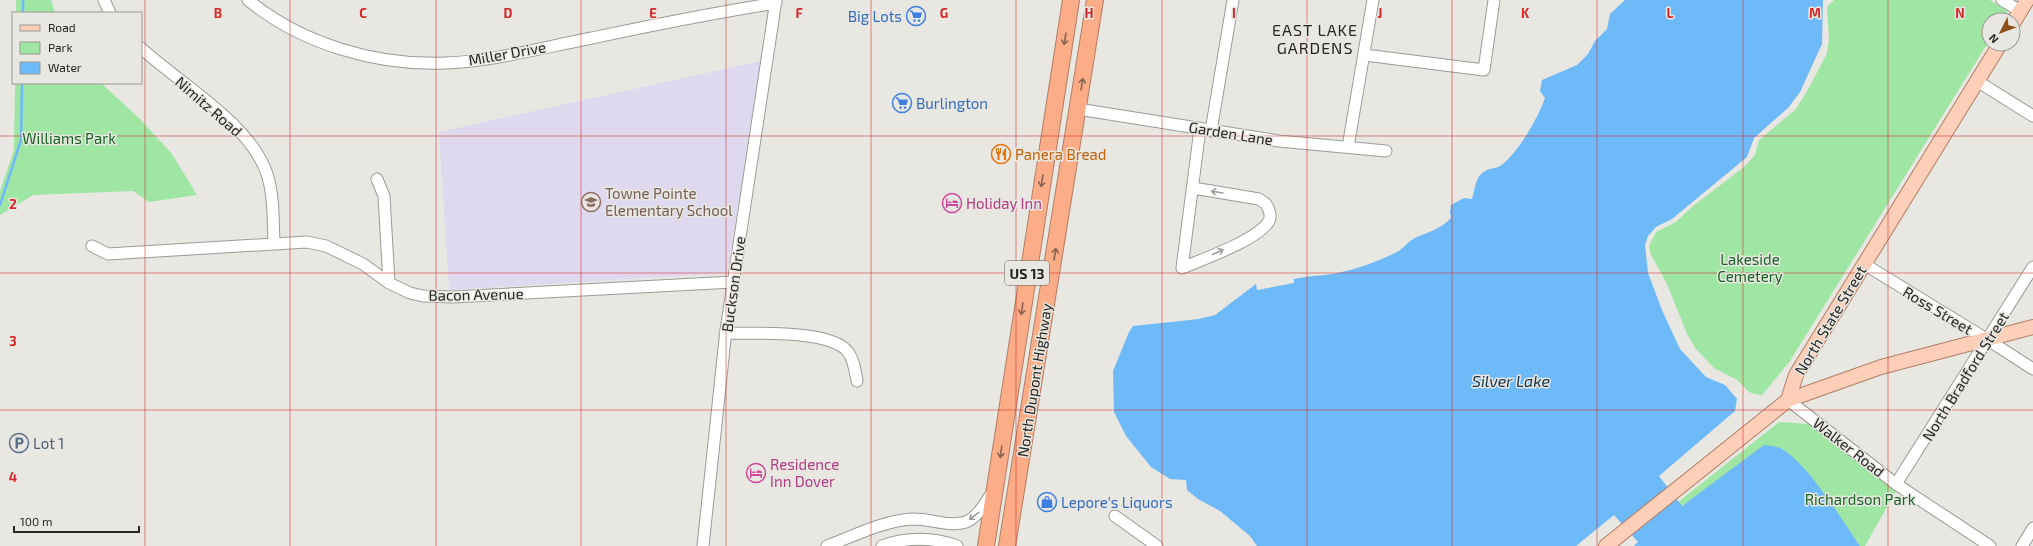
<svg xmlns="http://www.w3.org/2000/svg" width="2033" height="546" viewBox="0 0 2033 546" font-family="'Exo 2',sans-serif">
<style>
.industrial{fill:#ded9ef}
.green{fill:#9fe6a4}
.water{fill:#6eb9f7}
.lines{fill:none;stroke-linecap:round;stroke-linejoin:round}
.stream{stroke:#6eb9f7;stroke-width:2.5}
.minor-casing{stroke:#9c9b96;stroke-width:13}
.major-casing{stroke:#b17e65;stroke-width:16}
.highway-casing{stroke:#b17e65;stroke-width:18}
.minor{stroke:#fff;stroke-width:11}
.major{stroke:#fdceb8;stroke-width:14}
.highway{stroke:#fcad88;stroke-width:16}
.oneway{stroke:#876351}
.oneway2{stroke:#9e9d9c}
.grid{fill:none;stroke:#d62828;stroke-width:1;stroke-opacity:0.55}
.labels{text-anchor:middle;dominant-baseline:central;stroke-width:3;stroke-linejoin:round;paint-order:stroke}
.shield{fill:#e8e7e1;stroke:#61605d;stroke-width:1}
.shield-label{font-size:14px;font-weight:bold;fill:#272624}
.shop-label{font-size:15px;fill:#366cbe;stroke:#e8e7e1;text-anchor:start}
.street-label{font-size:15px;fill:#272624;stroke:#e8e7e1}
.park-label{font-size:15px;fill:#196326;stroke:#e8e7e1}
.food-label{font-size:15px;fill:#c56008;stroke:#e8e7e1;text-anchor:start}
.education-label{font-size:15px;fill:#785e54;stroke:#e8e7e1;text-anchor:start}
.hotel-label{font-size:15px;fill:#b23c85;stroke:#e8e7e1;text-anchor:start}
.service-label{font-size:15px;fill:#4e5e75;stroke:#e8e7e1;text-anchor:start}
.neighbourhood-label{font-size:16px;letter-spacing:1px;fill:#272624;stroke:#e8e7e1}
.water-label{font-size:16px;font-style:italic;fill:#13334c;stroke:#e8e7e1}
.grid-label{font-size:13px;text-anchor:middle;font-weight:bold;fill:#d62828;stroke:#e8e7e1;stroke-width:3;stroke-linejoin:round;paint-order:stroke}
</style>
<rect width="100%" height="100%" fill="#e8e7e1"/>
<path class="industrial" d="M761 61 727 273 449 290 439 132Z"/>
<path class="green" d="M16 0H51L55 13H16Z
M1834 0H1990L2008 11 2002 20H1989V41L1790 361 1762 395 1754 394 1749 392 1737 380 1714 368 1696 349 1687 334 1667 284 1651 255 1649 246 1656 232 1676 222 1693 206 1744 167 1755 155 1759 140 1796 109 1810 86 1827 53 1829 39 1827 7Z
M15 83H101L141 120 172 154 197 195 149 202 133 191 33 195 0 215V191L14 150Z
M1779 422 1809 424 1896 491 1865 546H1860C1836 511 1813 477 1781 448L1681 506 1678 502Z"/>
<path class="water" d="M1625 0H1823L1822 44 1800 92 1788 108 1754 138 1747 157 1672 219 1656 227 1648 236 1645 245 1648 273 1662 310 1680 349 1706 377 1725 385 1737 399 1735 411 1659 476 1682 506 1764 445C1769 446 1777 446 1782 449 1808 464 1842 520 1860 546H1634L1638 542 1614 515 1576 546H1257L1250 536 1220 511 1198 499 1187 490 1186 480 1170 479 1151 467 1126 436 1114 412 1113 371 1129 332 1133 326 1199 319 1215 315 1256 284 1257 290 1294 283V279C1311 275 1330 276 1346 271 1360 268 1383 259 1395 253 1402 250 1407 242 1415 238 1428 232 1441 229 1451 218L1450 212 1451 205 1464 198 1472 199C1476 187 1475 173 1490 169 1495 168 1500 167 1504 163 1520 149 1538 118 1545 98L1540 91 1542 80 1577 65 1588 54 1595 41 1607 29 1610 14Z"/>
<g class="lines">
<path class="stream" d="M23 13V0
M0 205 21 140 22 83"/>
<g class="minor-casing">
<path id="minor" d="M104 0 110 13
M248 0C302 44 376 66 446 63 495 61 544 47 592 38 653 25 714 13 776 3
M2002 0 2020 11
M141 48C180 84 250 123 267 174 274 196 273 220 274 243
M1365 55 1484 70 1494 0
M1977 81 2033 116
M1078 109 1279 141 1386 151
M1211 131 1233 0
M1348 147 1373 0
M377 179 384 196 389 283
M92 246 108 254 307 242 326 246 363 264 389 283 410 293 423 296 453 297 733 282
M1864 264 1988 340 2033 369
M1182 268C1203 259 1258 240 1269 221 1272 215 1269 209 1266 204L1259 199 1193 188
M1182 268 1200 129
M725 333C753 334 831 329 848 352 854 360 855 370 857 381
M1788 400 1896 484 1990 546
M1896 484 2033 267
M1115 516 1157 546
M703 546 726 330 776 0
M827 546C854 536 884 520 914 519 931 519 949 527 966 522 978 517 985 503 992 493
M882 546C906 537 933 537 957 546
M2022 546 2033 528"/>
</g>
<g class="major-casing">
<path id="major" d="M2013 23 2027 0
M1788 400 1881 367 2033 327
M1606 546 1788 400 1796 375 2000 44"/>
</g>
<g class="highway-casing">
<path id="highway" d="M986 546 1071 0
M1007 546 1095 0"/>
</g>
<use href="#minor" class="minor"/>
<use href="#major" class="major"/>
<use href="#highway" class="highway"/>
</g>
<defs><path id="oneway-shaft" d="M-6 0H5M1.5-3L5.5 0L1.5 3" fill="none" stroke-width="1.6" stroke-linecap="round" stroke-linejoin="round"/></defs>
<g class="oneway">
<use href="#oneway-shaft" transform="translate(1065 39) rotate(99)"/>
<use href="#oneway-shaft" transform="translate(1082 84) rotate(-81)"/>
<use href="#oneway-shaft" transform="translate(1042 181) rotate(99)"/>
<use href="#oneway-shaft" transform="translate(1055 254) rotate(-81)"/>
<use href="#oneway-shaft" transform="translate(1022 309) rotate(98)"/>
<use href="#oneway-shaft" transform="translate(1001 452) rotate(98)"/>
</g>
<g class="oneway2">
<use href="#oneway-shaft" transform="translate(1217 192) rotate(-171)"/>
<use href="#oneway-shaft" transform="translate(1218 252) rotate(-24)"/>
<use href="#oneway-shaft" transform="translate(974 516) rotate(143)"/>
</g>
<path class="grid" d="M145 0V546M290 0V546M436 0V546M581 0V546M726 0V546M871 0V546M1016 0V546M1162 0V546M1307 0V546M1452 0V546M1597 0V546M1743 0V546M1888 0V546M0 136H2033M0 273H2033M0 410H2033"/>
<defs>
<g id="supermarket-ring" transform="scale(1)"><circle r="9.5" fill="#e8e7e1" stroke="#3f7fe0" stroke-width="1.5"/><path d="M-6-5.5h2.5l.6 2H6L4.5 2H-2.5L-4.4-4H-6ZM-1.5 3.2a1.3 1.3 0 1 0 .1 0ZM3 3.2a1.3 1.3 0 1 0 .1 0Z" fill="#3f7fe0"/></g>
<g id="restaurant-ring" transform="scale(1)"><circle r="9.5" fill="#e8e7e1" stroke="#e8710a" stroke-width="1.5"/><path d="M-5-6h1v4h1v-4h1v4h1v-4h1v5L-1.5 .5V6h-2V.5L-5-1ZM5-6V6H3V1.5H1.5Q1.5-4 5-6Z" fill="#e8710a"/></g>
<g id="school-ring" transform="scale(1)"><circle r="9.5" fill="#e8e7e1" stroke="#8d6e63" stroke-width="1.5"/><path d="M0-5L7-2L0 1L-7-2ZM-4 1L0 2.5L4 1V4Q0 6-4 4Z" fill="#8d6e63"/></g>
<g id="hotel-ring" transform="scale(1)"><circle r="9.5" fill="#e8e7e1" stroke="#d1479c" stroke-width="1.5"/><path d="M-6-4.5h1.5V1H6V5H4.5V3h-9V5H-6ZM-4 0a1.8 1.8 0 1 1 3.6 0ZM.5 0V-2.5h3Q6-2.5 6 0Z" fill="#d1479c"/></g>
<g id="parking-ring" transform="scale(1)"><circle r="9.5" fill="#e8e7e1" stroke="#5c6f8a" stroke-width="1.5"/><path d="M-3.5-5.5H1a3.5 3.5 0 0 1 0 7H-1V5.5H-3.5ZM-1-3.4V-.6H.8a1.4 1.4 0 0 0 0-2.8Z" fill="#5c6f8a"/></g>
<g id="shop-ring" transform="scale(1)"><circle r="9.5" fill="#e8e7e1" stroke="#3f7fe0" stroke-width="1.5"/><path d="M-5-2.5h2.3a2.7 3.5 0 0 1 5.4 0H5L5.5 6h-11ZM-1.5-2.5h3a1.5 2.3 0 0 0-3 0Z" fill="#3f7fe0"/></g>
</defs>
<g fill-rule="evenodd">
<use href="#supermarket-ring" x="916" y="16"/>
<use href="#supermarket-ring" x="902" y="103"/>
<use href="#restaurant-ring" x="1001" y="154"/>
<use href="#school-ring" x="591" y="202"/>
<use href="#hotel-ring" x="952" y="203"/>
<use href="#parking-ring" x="19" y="443"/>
<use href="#hotel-ring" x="756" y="473"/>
<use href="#shop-ring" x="1047" y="502"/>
</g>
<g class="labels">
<rect class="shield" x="1005" y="261" width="44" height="24" rx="3"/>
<g class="shield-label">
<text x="1027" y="273">US 13</text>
</g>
<g class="shop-label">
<text x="902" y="16" text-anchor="end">Big Lots</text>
<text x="916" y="103">Burlington</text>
<text x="1061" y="502">Lepore's Liquors</text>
</g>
<g class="street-label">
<text transform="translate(507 53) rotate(-10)">Miller Drive</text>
<text transform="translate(209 106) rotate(41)">Nimitz Road</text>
<text transform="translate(1231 133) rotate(9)">Garden Lane</text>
<text transform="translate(733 284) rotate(-82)">Buckson Drive</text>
<text transform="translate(476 294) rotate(-1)">Bacon Avenue</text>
<text transform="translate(1938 310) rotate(31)">Ross Street</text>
<text transform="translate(1830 320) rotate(-59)">North State Street</text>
<text transform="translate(1965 376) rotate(-58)">North Bradford Street</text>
<text transform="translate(1034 380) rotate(-81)">North Dupont Highway</text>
<text transform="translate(1849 447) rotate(38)">Walker Road</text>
</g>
<g class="park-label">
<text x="69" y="138">Williams Park</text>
<text x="1750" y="259">Lakeside<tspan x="1750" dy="17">Cemetery</tspan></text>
<text x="1860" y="499">Richardson Park</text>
</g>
<g class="food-label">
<text x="1015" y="154">Panera Bread</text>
</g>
<g class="education-label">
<text x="605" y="193">Towne Pointe<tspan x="605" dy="17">Elementary School</tspan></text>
</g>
<g class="hotel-label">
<text x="966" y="203">Holiday Inn</text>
<text x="770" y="464">Residence<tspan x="770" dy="17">Inn Dover</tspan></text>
</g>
<g class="service-label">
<text x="33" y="443">Lot 1</text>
</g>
<g class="neighbourhood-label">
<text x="1315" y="29">EAST LAKE<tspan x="1315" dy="18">GARDENS</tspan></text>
</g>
<g class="water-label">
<text x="1511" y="380">Silver Lake</text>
</g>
</g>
<g class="grid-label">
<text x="218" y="18">B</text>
<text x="363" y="18">C</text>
<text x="508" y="18">D</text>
<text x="653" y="18">E</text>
<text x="799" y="18">F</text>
<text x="944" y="18">G</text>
<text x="1089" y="18">H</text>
<text x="1234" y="18">I</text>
<text x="1380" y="18">J</text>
<text x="1525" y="18">K</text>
<text x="1670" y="18">L</text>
<text x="1815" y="18">M</text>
<text x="1960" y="18">N</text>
<text x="13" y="209">2</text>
<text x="13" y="346">3</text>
<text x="13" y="482">4</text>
</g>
<rect x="12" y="12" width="130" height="72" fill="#e8e7e1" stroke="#9b9a95"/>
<rect x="20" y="25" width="20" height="6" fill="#fdceb8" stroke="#9b9a95"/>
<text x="48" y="32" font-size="12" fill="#272624">Road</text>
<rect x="20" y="42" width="20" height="12" fill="#9fe6a4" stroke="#9b9a95"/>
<text x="48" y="52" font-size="12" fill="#272624">Park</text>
<rect x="20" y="62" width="20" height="12" fill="#6eb9f7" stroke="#9b9a95"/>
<text x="48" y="72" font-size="12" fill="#272624">Water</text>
<g transform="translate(2001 32) rotate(228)"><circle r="19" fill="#e8e7e1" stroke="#9b9a95"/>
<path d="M0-3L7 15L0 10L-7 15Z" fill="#8f5017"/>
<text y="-6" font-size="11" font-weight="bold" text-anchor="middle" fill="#272624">N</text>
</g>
<path d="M14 526v6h125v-6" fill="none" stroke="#272624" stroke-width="2"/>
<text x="20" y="526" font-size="12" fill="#272624" stroke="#e8e7e1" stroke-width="3" paint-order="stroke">100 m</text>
</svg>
